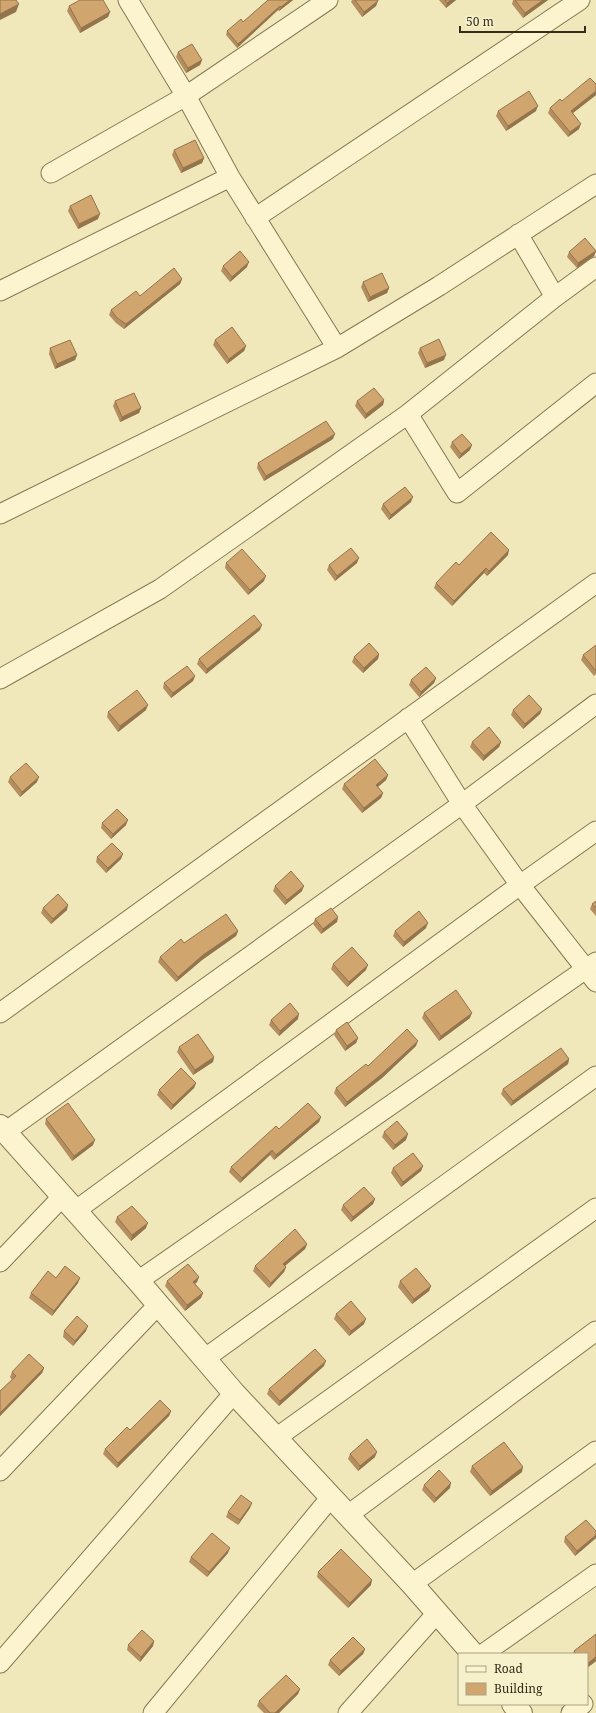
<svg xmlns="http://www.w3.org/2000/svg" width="596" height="1713" viewBox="0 0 596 1713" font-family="'Noto Serif',serif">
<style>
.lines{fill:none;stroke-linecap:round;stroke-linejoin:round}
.minor-casing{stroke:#887754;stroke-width:21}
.tertiary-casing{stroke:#887754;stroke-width:24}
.minor{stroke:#fbf4ce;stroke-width:19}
.tertiary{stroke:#fbf4ce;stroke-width:22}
.wall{fill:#b48e5f}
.shaded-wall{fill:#92744d}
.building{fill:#d1a56e;stroke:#92744d}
</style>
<rect width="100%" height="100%" fill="#f0e8bb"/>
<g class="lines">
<g class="minor-casing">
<path id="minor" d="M128 0 186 96 230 177 337 348
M51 173 186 96 328 0
M255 218 580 0
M518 234 555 297
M0 291 230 177
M408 414 457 493 596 383
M0 514 337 348 439 286 596 184
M0 679 160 589 408 414 555 297 596 267
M408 718 462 804 520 885 596 982
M0 1013 596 583
M5 1132 462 804 596 704
M75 1211 520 885 596 831
M0 1262 62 1197
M138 1281 596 962
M204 1359 596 1076
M276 1438 596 1208
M0 1471 158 1305
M348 1515 596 1331
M412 1584 596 1451
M483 1654 596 1574
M0 1663 234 1393
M153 1713 331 1497
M348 1713 437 1613
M571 1713 583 1704"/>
</g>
<g class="tertiary-casing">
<path id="tertiary" d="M0 1126 138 1281 234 1393 412 1584 473 1654
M513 1704 521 1713"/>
</g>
<use href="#minor" class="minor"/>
<use href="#tertiary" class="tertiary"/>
</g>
<path class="wall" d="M268 0H293L279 11 278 10 237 48 226 35 227 31 243 22Z
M352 0H378L376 6 362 17 351 2Z
M439 0H456L446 8Z
M513 0H548L523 18 512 4Z
M69 6 110 12 108 17 80 33 67 11Z
M178 52 202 60 200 65 186 73 176 57Z
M596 95 573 113 579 129 568 137 548 113 550 108 562 101Z
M498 111H536L506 131 496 116Z
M174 150 204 158 202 163 181 173 172 155Z
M70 206 98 219 78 229 68 211Z
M596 251 594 256 577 268 567 257 569 252Z
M223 266 247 267 230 282 221 271Z
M182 279 180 284 124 329 116 323 109 315 111 310 140 296Z
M363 282 389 288 387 293 368 302 361 287Z
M215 340 246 346 244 351 227 364 213 345Z
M50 348 77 355 75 360 55 369 49 354Z
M420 348 444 360 425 368 418 353Z
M384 400 383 405 365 419 355 406 357 401Z
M115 401 141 408 139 413 120 422 113 406Z
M333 439 264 481 257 468 258 463Z
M452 442 470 450 459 459 450 447Z
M411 502 389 520 381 509 383 504Z
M508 555 487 576 484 573 452 606 434 588 436 583 459 565Z
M226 563 264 581 248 595 225 568Z
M357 563 335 581 327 570 329 565Z
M260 630 206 674 197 664 199 659Z
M596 645V674L594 676 581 660 583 655Z
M379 654 378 659 363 673 352 662 354 657Z
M195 676 193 681 171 698 163 688 164 683Z
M436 678 434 683 419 697 409 685 411 680Z
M542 709 540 714 523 729 511 715 513 710Z
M146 710 118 732 107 717 108 712Z
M472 742H501L499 747 483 761 470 747Z
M388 775 386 780 378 787 383 793 381 798 362 813 342 789 344 784Z
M10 777 37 782 20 797 8 782Z
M102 823 126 825 111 839 101 828Z
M97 857 121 859 106 873 96 862Z
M275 886 302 891 285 905 273 891Z
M596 901V916L590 909 592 904Z
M43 908 67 910 51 924 41 913Z
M338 917 337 922 321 934 313 924 315 919Z
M426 928 403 947 393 936 395 931Z
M238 931 236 936 202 960 176 982 158 962 160 957 184 943Z
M333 964 366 970 347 987 331 969Z
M424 1013 470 1018 439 1041 422 1018Z
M298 1019 279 1036 269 1025 271 1020Z
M336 1030 358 1038 356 1043 345 1051 334 1035Z
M416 1046 382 1078 345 1107 334 1093 336 1088 368 1066Z
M179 1047 214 1057 213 1062 193 1075 177 1052Z
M569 1059 568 1064 511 1106 501 1094 503 1089Z
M196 1083 194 1088 171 1110 157 1095 159 1090Z
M321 1117 319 1122 274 1160 270 1155 240 1183 229 1172 231 1167 279 1129Z
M46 1119 93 1145 72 1161 45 1124Z
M384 1132 406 1140 393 1150 382 1137Z
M423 1166 421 1171 401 1187 391 1173 393 1168Z
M375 1199 373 1204 351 1222 341 1210 343 1205Z
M117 1217 146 1228 131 1241 115 1222Z
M307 1244 305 1249 285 1266 286 1267 284 1272 269 1288 253 1271 255 1266Z
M199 1277 197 1282 195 1284 203 1293 201 1298 185 1311 165 1286 167 1281Z
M56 1278 78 1283 52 1316 29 1298 31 1293Z
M400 1281 431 1286 429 1291 412 1304 398 1287Z
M336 1314 364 1324 349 1336 334 1319Z
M64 1331H86L73 1346 63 1337Z
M324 1366 279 1406 267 1394 269 1389Z
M44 1368 42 1373 0 1416V1391L12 1380 10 1377 12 1372Z
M171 1411 169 1416 117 1468 103 1454 105 1449 130 1430Z
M350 1454 375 1457 358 1471 348 1459Z
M472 1466 522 1472 490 1496 470 1472Z
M424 1485 450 1488 434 1503 422 1490Z
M250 1508 238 1525 226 1517 228 1512Z
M565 1537 596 1538 575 1556 564 1542Z
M228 1553 207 1577 189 1562 191 1557Z
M318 1572 371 1585 348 1608 317 1577Z
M596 1634V1661L587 1668V1654H573L574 1651Z
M154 1641 153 1646 140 1662 127 1650 128 1645Z
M365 1649 363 1654 339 1676 328 1665 330 1660Z
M300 1689 298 1694 279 1713H264L257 1706 259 1701Z"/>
<path class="shaded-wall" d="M290 0H293L279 11 281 7Z
M451 0H456L446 8 447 3Z
M543 0H548L523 18 525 13Z
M378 1 376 6 362 17 364 12Z
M19 4 16 12 0 20V14Z
M280 6 278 10 237 48 238 44Z
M110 12 108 17 80 33 81 28Z
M202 60 200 65 186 73 188 68Z
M596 91V95L569 116 571 111Z
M538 106 536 111 506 131 508 126Z
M581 124 579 129 568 137 570 132Z
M204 158 202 163 181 173 183 168Z
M100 214 98 219 78 229 79 224Z
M596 251 594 256 577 268 578 263Z
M249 262 247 267 230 282 232 277Z
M182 279 180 284 124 329 126 324Z
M389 288 387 293 368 302 370 297Z
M246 346 244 351 227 364 229 359Z
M77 355 75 360 55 369 57 364Z
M446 355 444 360 425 368 427 363Z
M384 400 383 405 365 419 366 414Z
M141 408 139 413 120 422 122 417Z
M335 434 333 439 264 481 266 476Z
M472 445 470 450 459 459 461 454Z
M413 497 411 502 389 520 391 515Z
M509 550 508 555 487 576 489 571Z
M359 558 357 563 335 581 337 576Z
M486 568 484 573 452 606 454 601Z
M266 576 264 581 248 595 250 590Z
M262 625 260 630 206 674 207 669Z
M379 654 378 659 363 673 364 668Z
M195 676 193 681 171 698 173 693Z
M436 678 434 683 419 697 421 692Z
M148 705 146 710 118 732 120 726Z
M542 709 540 714 523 729 525 724Z
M501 742 499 747 483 761 484 756Z
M388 775 386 780 374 790 376 785Z
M39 777 37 782 20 797 22 792Z
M383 793 381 798 362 813 364 808Z
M128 820 126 825 111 839 113 834Z
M123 854 121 859 106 873 108 868Z
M304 886 302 891 285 905 287 900Z
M68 905 67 910 51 924 53 919Z
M338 917 337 922 321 934 323 929Z
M428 923 426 928 403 947 404 942Z
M238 931 236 936 202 960 176 982 178 977 203 955Z
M368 965 366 970 347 987 349 982Z
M472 1013 470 1018 439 1041 441 1036Z
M299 1014 298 1019 279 1036 280 1031Z
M358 1038 356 1043 345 1051 347 1046Z
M418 1041 416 1046 382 1078 345 1107 347 1102Z
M214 1057 213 1062 193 1075 195 1070Z
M569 1059 568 1064 511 1106 513 1101Z
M196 1083 194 1088 171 1110 173 1105Z
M321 1117 319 1122 274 1160 276 1155Z
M408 1134 406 1140 393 1150 395 1145Z
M95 1140 93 1145 72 1161 74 1156Z
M272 1150 270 1155 240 1183 242 1178Z
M423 1166 421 1171 401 1187 403 1182Z
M375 1199 373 1204 351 1222 353 1217Z
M148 1223 146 1228 131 1241 132 1235Z
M307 1244 305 1249 281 1269 283 1264Z
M286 1267 284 1272 269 1288 271 1283Z
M199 1277 197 1282 191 1287 193 1282Z
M80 1278 78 1283 52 1316 54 1311Z
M431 1286 429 1291 412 1304 414 1299Z
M203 1293 201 1298 185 1311 187 1305Z
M366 1319 364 1324 349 1336 351 1331Z
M88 1326 86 1331 73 1346 75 1341Z
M326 1361 324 1366 279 1406 280 1401Z
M44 1368 42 1373 0 1416V1413Z
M171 1411 169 1416 117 1468 118 1463Z
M377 1452 375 1457 358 1471 360 1466Z
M523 1467 522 1472 490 1496 492 1491Z
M451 1483 450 1488 434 1503 436 1498Z
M252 1503 250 1508 238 1525 240 1520Z
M596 1535V1538L575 1556 577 1551Z
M230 1548 228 1553 207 1577 209 1572Z
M372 1580 371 1585 348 1608 350 1603Z
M154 1641 153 1646 140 1662 141 1657Z
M365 1649 363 1654 339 1676 341 1671Z
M596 1657V1661L587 1668V1664Z
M300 1689 298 1694 279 1713H275Z"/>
<path class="building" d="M0 0H16L19 4 0 14Z
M80 0H103L110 12 81 28 69 6Z
M268 0H290L281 7 280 6 238 44 227 31 241 19 243 22Z
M355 0H378V1L364 12Z
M445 0H451L447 3Z
M515 0H543L525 13Z
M192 44 202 60 188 68 178 52Z
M590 78 596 84V91L571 111 581 124 570 132 550 108 560 99 562 101Z
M529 91 538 106 508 126 498 111Z
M195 140 204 158 183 168 174 150Z
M91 195 100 214 79 224 70 206Z
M585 238 596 251 578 263 569 252Z
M240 251 249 262 232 277 223 266Z
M174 268 182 279 126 324 117 318 111 310 136 291 140 296Z
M382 273 389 288 370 297 363 282Z
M232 327 246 346 229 359 215 340Z
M439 339 446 355 427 363 420 348Z
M70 340 77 355 57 364 50 348Z
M374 388 384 400 366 414 357 401Z
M134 393 141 408 122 417 115 401Z
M326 421 335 434 266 476 258 463Z
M462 434 472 445 461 454 452 442Z
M405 487 413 497 391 515 383 504Z
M491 532 509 550 489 571 486 568 454 601 436 583 456 562 459 565Z
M351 548 359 558 337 576 329 565Z
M242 549 266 576 250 590 226 563Z
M254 615 262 625 207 669 199 659Z
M369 643 379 654 364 668 354 657Z
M596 645V671L583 655Z
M187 666 195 676 173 693 164 683Z
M426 667 436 678 421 692 411 680Z
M137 690 148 705 120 726 108 712Z
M529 695 542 709 525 724 513 710Z
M489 727 501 742 484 756 472 742Z
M375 759 388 775 376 785 383 793 364 808 344 784Z
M26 763 39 777 22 792 10 777Z
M117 809 128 820 113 834 102 823Z
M112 843 123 854 108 868 97 857Z
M291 871 304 886 287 900 275 886Z
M58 894 68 905 53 919 43 908Z
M596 901V908L592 904Z
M331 908 338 917 323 929 315 919Z
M419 911 428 923 404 942 395 931Z
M226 914 238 931 203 955 178 977 160 957 181 939 184 943Z
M352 947 368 965 349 982 333 964Z
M456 990 472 1013 441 1036 424 1013Z
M290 1003 299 1014 280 1031 271 1020Z
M347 1022 358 1038 347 1046 336 1030Z
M407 1029 418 1041 383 1073 347 1102 336 1088 366 1064 368 1066Z
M198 1034 214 1057 195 1070 179 1047Z
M561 1048 569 1059 513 1101 503 1089Z
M181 1068 196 1083 173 1105 159 1090Z
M68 1103 95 1140 74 1156 46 1119Z
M308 1103 321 1117 276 1155 272 1150 242 1178 231 1167 276 1126 279 1129Z
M397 1121 408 1134 395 1145 384 1132Z
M413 1153 423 1166 403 1182 393 1168Z
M364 1187 375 1199 353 1217 343 1205Z
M132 1206 148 1223 132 1235 117 1217Z
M295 1229 307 1244 283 1264 286 1267 271 1283 255 1266Z
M188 1264 199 1277 193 1282 203 1293 187 1305 167 1281Z
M65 1266 80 1278 54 1311 31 1293 48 1271 56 1278Z
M416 1268 431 1286 414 1299 400 1281Z
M351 1301 366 1319 351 1331 336 1314Z
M77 1316 88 1326 75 1341 64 1331Z
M315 1349 326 1361 280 1401 269 1389Z
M29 1354 44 1368 0 1413V1391L16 1376 12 1372Z
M160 1400 171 1411 118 1463 105 1449 127 1427 130 1430Z
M367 1439 377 1452 360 1466 350 1454Z
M504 1442 523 1467 492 1491 472 1466Z
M439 1470 451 1483 436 1498 424 1485Z
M241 1495 252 1503 240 1520 228 1512Z
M586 1520 596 1531V1535L577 1551 565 1537Z
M212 1533 230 1548 209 1572 191 1557Z
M341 1549 372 1580 350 1603 318 1572Z
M142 1630 154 1641 141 1657 128 1645Z
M596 1634V1657L587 1664V1654H576L574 1651Z
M353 1637 365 1649 341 1671 330 1660Z
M286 1675 300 1689 275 1713H270L259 1701Z"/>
<rect x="458" y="1653" width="130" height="52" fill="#f7f1cb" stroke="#aaa284"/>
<rect x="466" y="1666" width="20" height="6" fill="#fbf4ce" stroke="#aaa284"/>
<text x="494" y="1673" font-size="12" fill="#362c1a">Road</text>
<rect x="466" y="1683" width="20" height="12" fill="#d1a56e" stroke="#aaa284"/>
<text x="494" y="1693" font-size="12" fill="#362c1a">Building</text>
<path d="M460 26v6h125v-6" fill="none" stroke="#362c1a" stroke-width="2"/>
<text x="466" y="26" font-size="12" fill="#362c1a" stroke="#f7f1cb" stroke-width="3" paint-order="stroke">50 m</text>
</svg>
